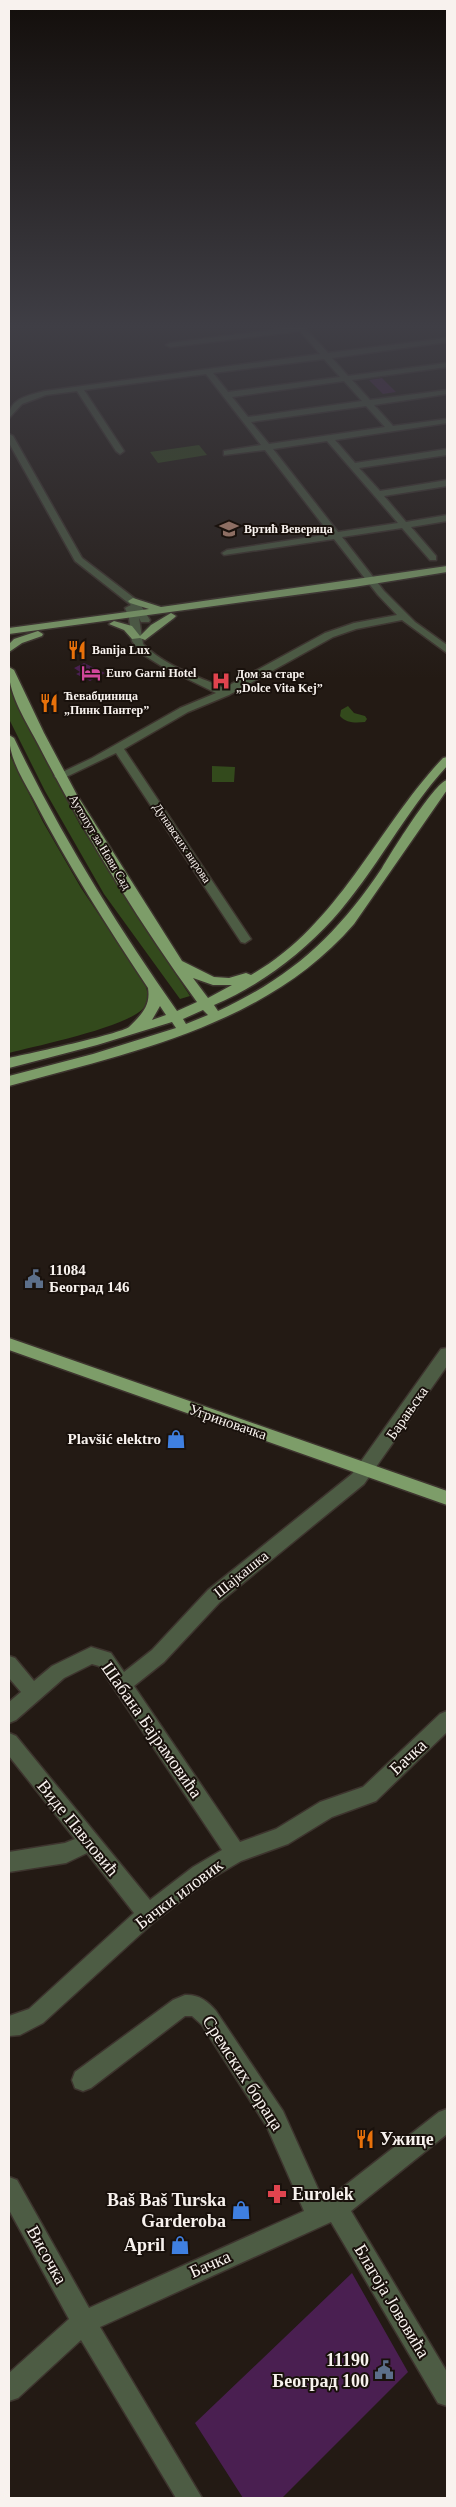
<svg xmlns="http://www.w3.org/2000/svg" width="456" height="2507" viewBox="0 0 456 2507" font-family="'Times New Roman',serif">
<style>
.green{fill:#334a1c}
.building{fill:#4a1f51}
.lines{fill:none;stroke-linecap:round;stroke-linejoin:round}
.minor-casing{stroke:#3d342e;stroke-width:3}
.major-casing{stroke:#3d342e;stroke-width:3}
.minor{fill:#4d5c44;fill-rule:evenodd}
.major{fill:#7d9d69;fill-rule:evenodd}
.labels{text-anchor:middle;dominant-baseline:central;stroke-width:4;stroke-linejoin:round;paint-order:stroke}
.far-poi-label{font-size:12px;font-weight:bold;fill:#f8f2ee;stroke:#19110c;text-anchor:start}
.far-street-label{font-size:12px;fill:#f8f2ee;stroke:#19110c}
.poi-label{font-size:15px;font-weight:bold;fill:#f8f2ee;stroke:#19110c;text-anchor:start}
.street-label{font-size:15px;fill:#f8f2ee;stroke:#19110c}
.near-street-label{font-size:18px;fill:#f8f2ee;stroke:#19110c}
.near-poi-label{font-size:18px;font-weight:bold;fill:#f8f2ee;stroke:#19110c;text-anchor:end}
</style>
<rect width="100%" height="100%" fill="#231a14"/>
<path class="green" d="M199 445 207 455 158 463 150 452Z
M9 686 80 825 190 996 180 999 104 894 45 791 9 719Z
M348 706 354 713 365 716 367 719 365 722C355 723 346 723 340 716L341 710Z
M9 753 43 822 81 888 145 983C147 991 150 998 145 1006 134 1026 35 1046 9 1053Z
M212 766 235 767 234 782H212Z"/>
<path class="building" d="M382 378 396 392 383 394 369 380Z
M84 663 105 673 90 681 76 674 80 672 74 668Z
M352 2273 408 2372 282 2498H243L195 2423Z"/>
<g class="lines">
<g class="minor-casing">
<path id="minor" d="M287 328H305L328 353 447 338V342L332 358 348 376 447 363V367L352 380 370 400 447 390V394L374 405 393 426 447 419V423L335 440 355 463 447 449V455L359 468 380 491 447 480V486L384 496 406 522 447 515V521L411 527 436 556V560H430L402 528 342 537 384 591 415 622 447 645V653L402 620 356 629 333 637 229 695 188 712 124 749 251 939 245 943 241 942 116 753 64 778H56L54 776 92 758 180 708 216 693 163 667 142 654 132 641 129 618 125 608 131 605 75 561 9 443V434L13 436 82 558 138 601 150 620 149 622H141L139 618 143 644C165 666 197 676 224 688L325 633 354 623 397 615 378 595 334 539 224 555 222 553 227 550 330 534 265 450 224 455V451L261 445 206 374 84 390 124 451 120 454 116 451 77 391 46 395 22 404 9 418C8 399 29 395 45 391L320 354 300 331 170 347 166 345 170 343ZM324 359 340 377 228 392 213 373ZM344 381 362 401 248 417 232 397ZM366 406 385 427 269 444 251 422ZM327 441 398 523 338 532 273 449Z
M447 1348V1366L364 1484 220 1602 164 1662 134 1686 240 1842 276 1829 320 1802 363 1787 440 1714 447 1711V1732L376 1801 332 1817 288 1844 241 1861 207 1881 155 1921 43 2023 20 2035 9 2036V2016L29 2009 134 1913 87 1853 66 1863 9 1872V1852L65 1843 75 1839 9 1756V1733L16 1736 150 1900 193 1867 222 1850 99 1666 92 1664 64 1678 16 1720 9 1723V1702L21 1692 9 1678V1656L15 1658 34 1681 52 1666 91 1647 111 1653 124 1672 152 1650 208 1590 352 1474 441 1349Z
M185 1995C198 1994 208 2001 216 2011L283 2111 324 2202 439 2112 447 2109V2134L351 2211 447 2372V2406L438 2403 331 2222 100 2327 202 2498H176L81 2340 18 2398 9 2401V2373L69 2319 9 2210V2177L17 2180 89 2308 304 2211 267 2127 202 2025 192 2016H185L91 2088 83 2091 75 2088 72 2080 75 2072 173 2000Z"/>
</g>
<g class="major-casing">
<path id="major" d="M447 566V572L354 587 9 634V628L149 609 130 603 128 601 133 598 161 607Z
M171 613 176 616 174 618 145 640 140 638 132 639 124 630 109 624 114 621 132 626 140 636 151 625Z
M38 631 43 634 42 636 22 643 9 652V644L14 639Z
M9 667 14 670 44 733 77 795 182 961 214 977 229 978 246 973 251 975C338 926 377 828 443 758L447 757V766C404 813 376 871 333 919 300 955 259 986 214 1005L218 1011C292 977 337 935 382 868 391 853 434 783 447 780V790L354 924C267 1025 132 1052 9 1086V1076L93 1054 176 1028 172 1022 97 1045 9 1068V1058C27 1054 120 1034 129 1027 141 1015 151 1006 148 988 107 926 67 864 33 798 22 778 9 758 9 735L14 738C60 834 116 924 177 1011L197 1002C138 921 84 833 38 744 26 721 7 693 9 667ZM193 978 213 985H232L208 998ZM160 1006 166 1015 152 1020ZM203 1010 208 1015 186 1024 183 1019Z
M9 1338 447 1491V1505L9 1350Z"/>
</g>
<use href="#minor" class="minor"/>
<use href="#major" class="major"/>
</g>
<linearGradient id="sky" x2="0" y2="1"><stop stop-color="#130e0b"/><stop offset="0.48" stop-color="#3f3e45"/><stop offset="1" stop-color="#3f3e45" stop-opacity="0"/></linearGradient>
<rect width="456" height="679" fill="url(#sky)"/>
<defs>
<g id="school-bare" transform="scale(1.5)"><path d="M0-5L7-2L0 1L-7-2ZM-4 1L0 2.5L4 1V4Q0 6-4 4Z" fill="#8d6e63" stroke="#19110c" stroke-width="2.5" paint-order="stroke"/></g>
<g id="restaurant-bare" transform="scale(1.5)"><path d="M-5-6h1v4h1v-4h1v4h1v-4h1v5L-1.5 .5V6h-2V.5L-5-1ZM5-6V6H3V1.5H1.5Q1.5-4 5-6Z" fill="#e8710a" stroke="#19110c" stroke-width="2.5" paint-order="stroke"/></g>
<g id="hotel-bare" transform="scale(1.5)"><path d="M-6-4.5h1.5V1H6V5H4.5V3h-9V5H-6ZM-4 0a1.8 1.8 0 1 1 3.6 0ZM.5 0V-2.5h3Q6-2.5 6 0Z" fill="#d1479c" stroke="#19110c" stroke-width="2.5" paint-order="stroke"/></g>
<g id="hospital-bare" transform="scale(1.5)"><path d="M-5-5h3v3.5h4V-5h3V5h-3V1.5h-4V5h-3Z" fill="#e0444e" stroke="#19110c" stroke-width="2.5" paint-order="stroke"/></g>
<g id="civic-bare" transform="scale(1.5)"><path d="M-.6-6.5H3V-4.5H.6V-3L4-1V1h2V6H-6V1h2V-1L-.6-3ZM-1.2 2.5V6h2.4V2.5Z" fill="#5c6f8a" stroke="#19110c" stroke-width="2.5" paint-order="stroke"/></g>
<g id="shop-bare" transform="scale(1.5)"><path d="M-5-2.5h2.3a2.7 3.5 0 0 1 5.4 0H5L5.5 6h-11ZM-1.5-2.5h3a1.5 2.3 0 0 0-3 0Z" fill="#3f7fe0" stroke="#19110c" stroke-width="2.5" paint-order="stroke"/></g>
<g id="pharmacy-bare" transform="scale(1.5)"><path d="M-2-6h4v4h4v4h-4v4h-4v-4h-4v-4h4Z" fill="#e0444e" stroke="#19110c" stroke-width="2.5" paint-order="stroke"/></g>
</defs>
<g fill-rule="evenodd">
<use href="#school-bare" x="229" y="529"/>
<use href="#restaurant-bare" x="77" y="650"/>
<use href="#hotel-bare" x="91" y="673"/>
<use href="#hospital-bare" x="221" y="681"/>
<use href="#restaurant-bare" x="49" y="703"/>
<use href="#civic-bare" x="34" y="1279"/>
<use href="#shop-bare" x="176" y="1439"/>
<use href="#restaurant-bare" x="365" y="2139"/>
<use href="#pharmacy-bare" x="277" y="2194"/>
<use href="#shop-bare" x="241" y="2210"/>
<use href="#shop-bare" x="180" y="2245"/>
<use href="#civic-bare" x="384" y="2370"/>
</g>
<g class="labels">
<g class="far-poi-label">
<text x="244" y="529">Вртић Веверица</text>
<text x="92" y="650">Banija Lux</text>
<text x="106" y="673">Euro Garni Hotel</text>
<text x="236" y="674">Дом за старе<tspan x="236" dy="14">„Dolce Vita Kej”</tspan></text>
<text x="64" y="696">Ћевабџиница<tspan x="64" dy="14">„Пинк Пантер”</tspan></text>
</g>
<g class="far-street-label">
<text transform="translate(100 842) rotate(59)">Аутопут за Нови Сад</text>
<text transform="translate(182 843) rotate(56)">Дунавских вирова</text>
</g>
<g class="poi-label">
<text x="49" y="1270">11084<tspan x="49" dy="17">Београд 146</tspan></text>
<text x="161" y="1439" text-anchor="end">Plavšić elektro</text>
</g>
<g class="street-label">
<text transform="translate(407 1413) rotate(-55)">Барањска</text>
<text transform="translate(228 1422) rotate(19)">Угриновачка</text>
<text transform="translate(241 1574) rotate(-39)">Шајкашка</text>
</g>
<g class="near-street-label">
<text transform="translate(152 1730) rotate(55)">Шабана Бајрамовића</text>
<text transform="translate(408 1757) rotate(-43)">Бачка</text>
<text transform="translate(78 1828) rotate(51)">Виде Павловић</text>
<text transform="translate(179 1894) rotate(-37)">Бачки иловик</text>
<text transform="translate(243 2073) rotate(57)">Сремских бораца</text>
<text transform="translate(47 2255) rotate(61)">Височка</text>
<text transform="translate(210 2264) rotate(-24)">Бачка</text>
<text transform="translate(392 2301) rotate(59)">Благоја Јововића</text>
</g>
<g class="near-poi-label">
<text x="380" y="2139" text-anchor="start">Ужице</text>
<text x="292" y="2194" text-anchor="start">Eurolek</text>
<text x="226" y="2200">Baš Baš Turska<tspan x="226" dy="21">Garderoba</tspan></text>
<text x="165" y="2245">April</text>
<text x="369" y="2360">11190<tspan x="369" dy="21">Београд 100</tspan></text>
</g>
</g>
<rect width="456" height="2507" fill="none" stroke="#f8f2ee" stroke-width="20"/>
</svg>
